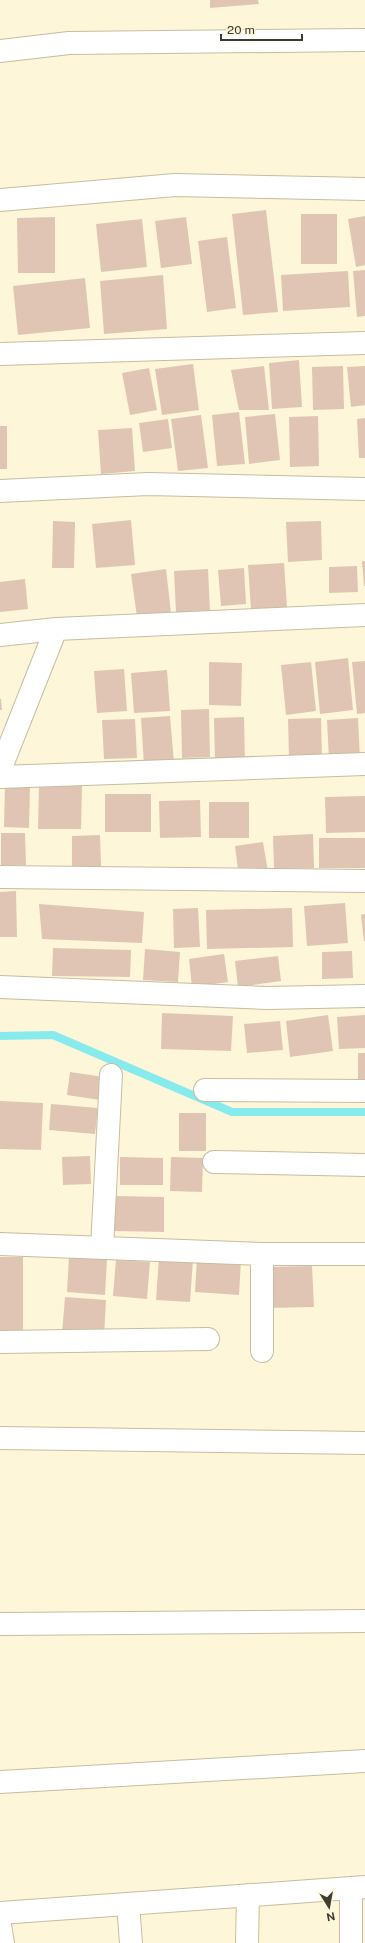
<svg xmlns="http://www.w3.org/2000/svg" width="365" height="1943" viewBox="0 0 365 1943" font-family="'Public Sans',sans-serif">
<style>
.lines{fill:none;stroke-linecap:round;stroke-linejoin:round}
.stream{stroke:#87ebee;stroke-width:8}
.building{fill:#e1c5b4}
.minor-casing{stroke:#c5bda1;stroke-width:24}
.minor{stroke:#fff;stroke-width:22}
</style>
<rect width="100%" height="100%" fill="#fdf6d8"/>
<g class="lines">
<path class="stream" d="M0 1036 53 1035 232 1112H365"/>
</g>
<path class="building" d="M210 0H258L259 4 210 8Z
M266 210 278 312 243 315 232 214Z
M301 214H337V264H301Z
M365 216V265L356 267 348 219Z
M55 217V273H18L17 218Z
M186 217 192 264 161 268 155 221Z
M142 219 147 267 101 272 96 224Z
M227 237 236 308 207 312 198 241Z
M365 270V316L357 317 353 271Z
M348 271 350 307 283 311 281 275Z
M163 275 167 329 104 334 100 281Z
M85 278 90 328 18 335 13 286Z
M299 360 302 407 272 409 269 363Z
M193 364 199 410 162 415 155 369Z
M264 366 269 410H239L231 370Z
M343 366 344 409 313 410 312 367Z
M365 366V405L351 407 347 367Z
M149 368 157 410 130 415 122 373Z
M239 412 245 464 217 466 212 415Z
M275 414 280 460 249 464 245 417Z
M201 415 208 468 178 471 171 419Z
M318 416 319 466 290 467 289 417Z
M365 418V458H359L357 419Z
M168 419 172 448 143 452 139 423Z
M0 426H7V469H0Z
M132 428 135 471 101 474 98 430Z
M131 520 135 565 96 568 92 524Z
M53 521 75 522 74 568H52Z
M321 521 322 560 288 562 286 522Z
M362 561H365V586H364Z
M284 563 287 607 251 609 248 565Z
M357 566 358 592 329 593V567Z
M244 568 246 604 221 606 218 570Z
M166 569 171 613 137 617 131 574Z
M208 569 210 611 176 613 174 571Z
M25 579 28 609 0 612V582Z
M348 658 353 710 320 714 315 662Z
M365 661V713L357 714 352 662Z
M209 662 242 663 241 706 209 705Z
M311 662 316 711 286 715 281 665Z
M124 669 127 711 97 713 94 671Z
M167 670 170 711 134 713 131 673Z
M0 699H1L2 710H0Z
M209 709 210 757 182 758 181 710Z
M170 716 174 763 144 765 141 718Z
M244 717 245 764H215L214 718Z
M321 718 322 759H289L288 719Z
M358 718 360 759 329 760 327 720Z
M135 719 137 758 104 759 102 720Z
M5 784 30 785 29 828 4 827Z
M82 785 81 829H38L39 786Z
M105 794H151V832H105Z
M365 796V832L326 833 325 797Z
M200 800 201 837 160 838 159 801Z
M209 802H249V838H209Z
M1 833H25L26 865H1Z
M313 834 314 868 274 869 273 836Z
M100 835 101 866 72 867V836Z
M319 838H365V868H319Z
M263 842 268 872 239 877 235 846Z
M16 891 17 937H0V892Z
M345 903 348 943 307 946 304 906Z
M39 904 144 912 142 943 42 939Z
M198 908 200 947 174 948 173 909Z
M292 908 293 947 207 949 206 910Z
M365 914V941H364L361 915Z
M53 948 131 950 130 977 52 976Z
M145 949 180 952 178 982 143 980Z
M352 951 353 978 322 979V952Z
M224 954 228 982 192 987 189 959Z
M278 956 281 981 238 987 235 961Z
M162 1013 233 1016 231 1051 161 1049Z
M328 1015 333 1051 290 1057 286 1021Z
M365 1015V1048L339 1049 337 1017Z
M280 1021 283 1050 247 1053 244 1024Z
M358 1053H365V1086H358Z
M70 1072 104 1077 100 1100 67 1095Z
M0 1101 43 1103 41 1150 0 1149Z
M51 1104 98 1108 95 1134 49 1130Z
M179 1113H206V1151H179Z
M90 1156 91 1184 63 1185 62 1157Z
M120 1157 163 1158V1185H120Z
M171 1157 203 1158 202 1192 170 1191Z
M115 1196 164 1197V1232L114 1231Z
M0 1257H23V1332H0Z
M69 1257 107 1259 105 1295 67 1292Z
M159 1257 193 1260 190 1302 156 1300Z
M197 1258 241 1260 239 1295 195 1292Z
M116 1260 150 1262 147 1299 113 1296Z
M312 1266 314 1307 266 1308 265 1267Z
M65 1297 106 1300 104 1337 62 1334Z"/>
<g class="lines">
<g class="minor-casing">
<path id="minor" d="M0 51 69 43 365 40
M0 200 175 185 365 189
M0 354 365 343
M0 491 148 484 365 489
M0 635 56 629 365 615
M0 770 56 629
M0 777 365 764
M0 877 365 881
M0 987 267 998 365 996
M205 1090 365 1091
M214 1162 365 1165
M0 1244 262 1254H365
M102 1248 111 1075
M262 1254V1351
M0 1342 208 1339
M0 1438 365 1443
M0 1624 365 1621
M0 1782 365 1761
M351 1888V1943
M128 1904 131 1943
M0 1913 365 1887
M0 1925 3 1943
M247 1943 248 1895"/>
</g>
<use href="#minor" class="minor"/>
</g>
<g transform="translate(329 1907) rotate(169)" stroke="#fdf6d8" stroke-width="3" paint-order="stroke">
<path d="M0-3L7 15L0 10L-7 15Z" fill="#3e3b2f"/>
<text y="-6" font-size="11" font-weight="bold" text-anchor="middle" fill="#3e3b2f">N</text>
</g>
<path d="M221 34v6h81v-6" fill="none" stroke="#3e3b2f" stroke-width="2"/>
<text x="227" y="34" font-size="12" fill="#3e3b2f" stroke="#fdf6d8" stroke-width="3" paint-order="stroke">20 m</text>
</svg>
